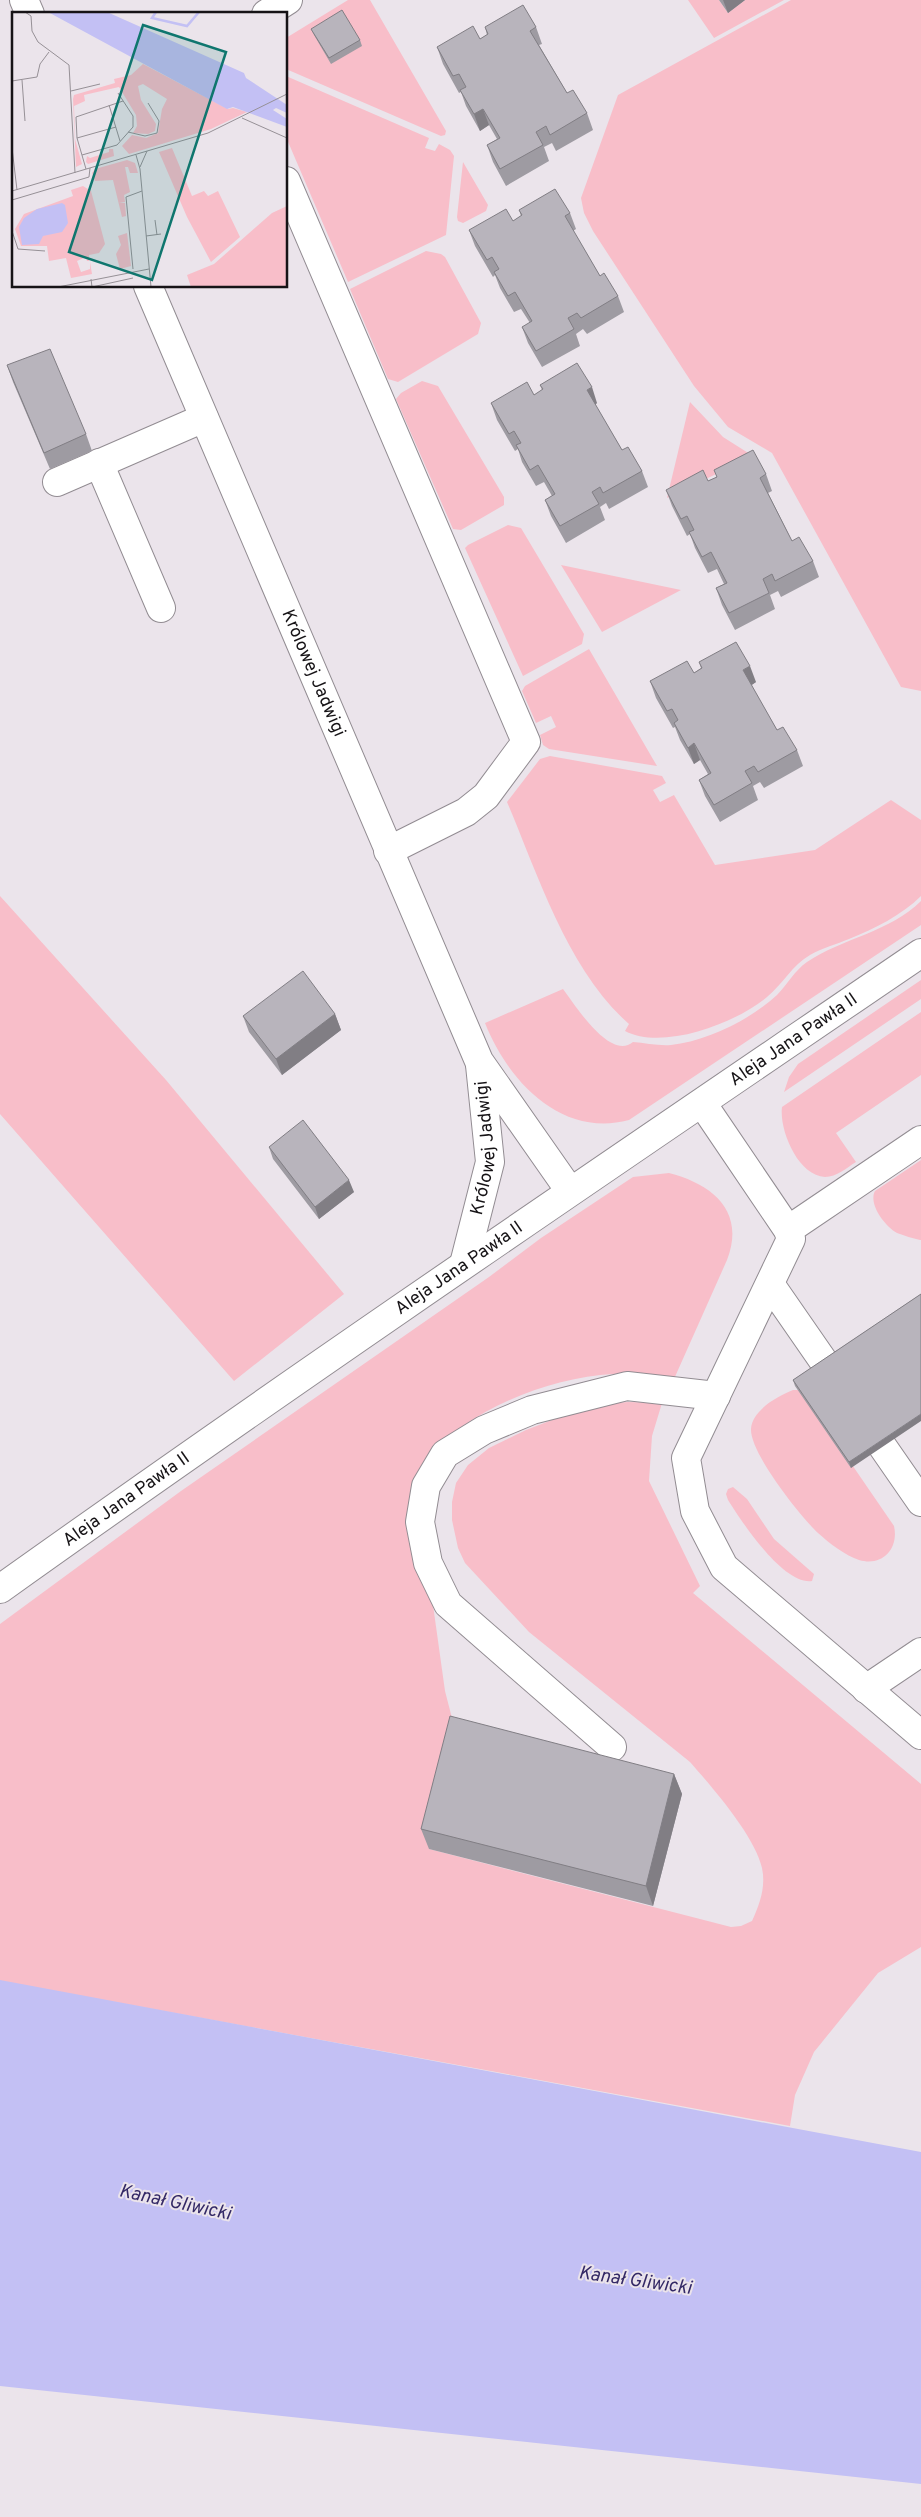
<svg xmlns="http://www.w3.org/2000/svg" width="921" height="2517" viewBox="0 0 921 2517" font-family="Overpass,sans-serif">
<style>
.green{fill:#f8bec9}
.water{fill:#c3c0f4}
.lines{fill:none;stroke-linecap:round;stroke-linejoin:round}
.minor-casing{stroke:#928c92;stroke-width:30}
.major-casing{stroke:#928c92;stroke-width:30}
.minor{stroke:#fff;stroke-width:28}
.major{stroke:#fff;stroke-width:28}
.wall{fill:#9e9ba2}
.shaded-wall{fill:#817e84}
.building{fill:#b8b4bc;stroke:#817e84}
.labels{text-anchor:middle;dominant-baseline:central;stroke-width:4;stroke-linejoin:round;paint-order:stroke}
.street-label{font-size:18px;fill:#161316;stroke:#ebe4eb}
.water-label{font-size:19px;font-style:italic;fill:#342966;stroke:#ebe4eb}
.inset-river{fill:none;stroke:#c3c0f4;stroke-width:2.5}
.inset-road{fill:none;stroke:#969096;stroke-width:1}
.view{fill:#0f766e;fill-opacity:0.15;stroke:#0f766e;stroke-width:2.5}
.inset-edge{fill:none;stroke:#161316;stroke-width:2.5}
</style>
<rect width="100%" height="100%" fill="#ebe4eb"/>
<path class="green" d="M348 0H370L446 131 445 135 441 136 286 69V38Z
M688 0H719L728 13 745 0H784L714 38Z
M791 0H921V691L901 687 772 453 728 427 694 386 593 231 584 213 581 198 618 95Z
M286 76 429 138 425 148 435 151 439 144 450 150 454 156 446 235 348 282 286 137Z
M463 162 488 205 486 211 463 223 458 221 457 217Z
M426 251 441 254 445 257 481 323 478 334 398 382 388 379 350 289Z
M422 381 438 386 504 497V505L461 530 453 529 396 399 401 393Z
M690 402 723 437 753 456 667 498Z
M508 525 521 528 584 634 582 644 523 676 465 548 468 545Z
M561 565 681 590 602 632Z
M589 649 657 766 549 749 543 745 540 735 556 727 551 716 536 723 522 691 525 686Z
M550 756 662 776 666 783 653 790 660 802 674 795 715 865 815 850 891 800 921 820V896C902 915 874 929 849 939 837 944 822 948 810 955 792 965 783 984 767 997 736 1023 663 1051 625 1031L629 1024C568 971 538 875 507 802L540 759Z
M0 896 166 1080 344 1294 234 1381 0 1114Z
M921 901V925L629 1120C561 1138 508 1081 485 1023L563 989C575 1005 610 1061 633 1042 645 1043 659 1046 671 1045 707 1041 750 1020 777 995 787 985 795 970 807 962 843 938 890 932 921 901Z
M921 980V999L784 1092 789 1077 798 1064Z
M921 1012V1075L836 1133 856 1162C846 1168 837 1177 825 1177 798 1176 779 1130 782 1107Z
M921 1160V1240H920C912 1238 905 1236 897 1233 885 1226 868 1204 875 1191Z
M669 1173C712 1184 746 1211 727 1260L674 1379C654 1376 634 1373 613 1374 548 1378 468 1409 426 1460L433 1605 445 1691 453 1722 429 1849 731 1927 741 1926 752 1921C760 1904 766 1886 762 1868 755 1836 712 1787 690 1762L529 1632 465 1563 458 1548 452 1520V1502L456 1483 468 1465 489 1448 526 1430 591 1405 628 1402 662 1403 652 1436 649 1481 700 1586 693 1593 921 1784V1947L878 1973 814 2052 795 2095 790 2126 0 1981V1624L181 1491 489 1277 541 1238 633 1177Z
M793 1390H798L811 1405 894 1526C899 1548 883 1567 859 1560 846 1556 829 1543 818 1533 800 1516 750 1453 751 1429 752 1410 778 1396 793 1390Z
M733 1487 747 1499 774 1539 814 1574 812 1581C783 1585 742 1522 728 1500L726 1494 728 1489Z"/>
<path class="water" d="M0 1980 921 2152V2484L0 2386Z"/>
<g class="lines">
<g class="minor-casing">
<g id="minor">
<path d="M24 0 30 14"/>
<path d="M266 14 288 0"/>
<path d="M286 181 526 742 486 796 466 812 388 851"/>
<path id="s1" d="M148 286 479 1061 570 1191"/>
<path d="M99 463 161 608"/>
<path d="M57 482 204 418"/>
<path d="M702 1103 788 1230 791 1239 686 1458 695 1511 724 1567 921 1735"/>
<path d="M788 1230 921 1140"/>
<path id="s2" d="M464 1264 490 1162 480 1065"/>
<path d="M770 1284 921 1502"/>
<path d="M866 1689 921 1652"/>
<path d="M612 1747 448 1604 428 1563 420 1522 426 1486 445 1454 484 1430 532 1410 627 1386 716 1396"/>
</g>
</g>
<g class="major-casing">
<g id="major">
<path id="s3" d="M0 1589C304 1372 613 1163 921 953"/>
</g>
</g>
<use href="#minor" class="minor"/>
<use href="#major" class="major"/>
</g>
<path class="wall" d="M719 0H745L728 13Z
M485 27H536L542 44 539 45 567 93 587 113 593 130 556 151 552 143 544 147 549 161 506 186 493 162 487 145 497 139 489 125 480 131 466 106 461 92 459 93 443 64 437 47 480 39 487 35Z
M311 29 360 40 362 46 331 64 314 35Z
M519 210 570 213 576 229 573 231 600 276 618 296 624 312 587 334 583 329 576 334 580 346 542 367 528 343 522 327 530 323 521 309 514 312 500 288 495 275 493 277 475 246 469 230 513 221 521 216Z
M7 365 86 434 92 451 50 469 13 382Z
M540 385 597 403 595 405 622 450 642 471 648 487 609 509 606 503 600 507 605 520 566 543 551 516 545 500 552 496 544 482 536 486 522 462 518 449 515 451 497 420 491 403 534 395 542 390Z
M714 470 766 474 772 491 768 493 792 541 813 561 819 577 781 597 778 591 770 595 775 609 735 630 722 605 716 588 724 584 717 569 708 573 695 548 690 534 687 536 672 506 666 490 708 481 717 477Z
M699 662 756 682 751 685 777 730 797 750 803 766 764 788 760 782 753 786 758 800 720 822 705 796 699 780 708 774 700 760 694 764 680 740 675 727 673 728 656 698 650 681 694 673 701 668Z
M335 1014 341 1030 282 1075 249 1032 243 1016Z
M269 1147 354 1192 319 1219 273 1159Z
M921 1294 851 1468 795 1386 793 1380Z
M674 1774 682 1794 653 1906 429 1849 421 1829Z"/>
<path class="shaded-wall" d="M723 0H745L728 13Z
M483 109 489 125 480 131 474 114Z
M592 387 597 403 593 406 587 390Z
M750 666 756 682 749 687 743 670Z
M694 743 700 760 694 764 688 748Z
M335 1014 341 1030 282 1075 276 1059Z
M349 1180 354 1192 319 1219 315 1207Z
M921 1414V1421L851 1468 849 1462Z
M674 1774 682 1794 653 1906 646 1886Z"/>
<path class="building" d="M523 5 536 27 530 31 567 93 573 90 587 113 550 135 546 126 536 132 543 145 500 169 487 145 500 138 483 109 474 114 460 90 466 87 459 74 453 76 437 47 473 26 480 39 488 34 485 27Z
M342 10 360 40 329 58 311 29Z
M555 189 570 213 565 216 600 276 604 273 618 296 581 318 577 313 568 318 574 329 536 351 522 327 532 321 515 292 508 296 494 272 499 269 492 257 487 260 469 230 506 209 513 221 522 215 519 210Z
M50 349 86 434 44 453 7 365Z
M577 363 592 387 587 390 622 450 628 447 642 471 603 493 600 487 592 492 599 504 560 526 545 500 555 494 538 465 530 470 516 445 521 443 514 431 509 434 491 403 527 382 534 395 543 389 540 385Z
M753 450 766 474 760 478 792 541 799 537 813 561 775 581 772 574 763 579 769 593 729 613 716 588 727 583 711 552 702 557 689 532 694 530 687 516 681 519 666 490 703 470 708 481 717 477 714 470Z
M736 642 750 666 743 670 777 730 783 727 797 750 758 772 754 766 745 771 752 783 714 805 699 780 711 773 694 743 688 748 674 723 678 720 672 709 667 711 650 681 687 661 694 673 702 668 699 662Z
M303 971 335 1014 276 1059 243 1016Z
M303 1120 349 1180 315 1207 269 1147Z
M921 1294V1414L849 1462 793 1380Z
M450 1716 674 1774 646 1886 421 1829Z"/>
<g class="labels">
<g class="street-label">
<text stroke="none"><textPath href="#s1" startOffset="421">Królowej Jadwigi</textPath></text>
<text stroke="none"><textPath href="#s3" startOffset="965">Aleja Jana Pawła II</textPath></text>
<text stroke="none"><textPath href="#s2" startOffset="119">Królowej Jadwigi</textPath></text>
<text stroke="none"><textPath href="#s3" startOffset="560">Aleja Jana Pawła II</textPath></text>
<text stroke="none"><textPath href="#s3" startOffset="155">Aleja Jana Pawła II</textPath></text>
</g>
<g class="water-label">
<text transform="translate(175 2203) rotate(12)">Kanał Gliwicki</text>
<text transform="translate(635 2281) rotate(8)">Kanał Gliwicki</text>
</g>
</g>
<g transform="translate(12 12)">
<rect width="275" height="275" fill="#ebe4eb"/>
<path d="M131 52 216 97 221 96 235 100 199 117 117 142 110 134 120 123 134 126 146 121 150 97 155 87 131 72 126 74 129 88 144 112 143 119 136 122 121 121 125 114 124 103 107 75 72 83 73 89 62 94 63 127 70 152 64 155 61 87 62 83 103 71 102 67 119 63ZM160 136 180 184 192 179 196 184 206 179 228 225 199 250 175 205 147 140ZM97 137H101L102 144 76 152 74 150 75 144 78 146 97 140ZM115 148 123 151 126 161H118L116 155H113L118 180 112 183 113 190 107 191H113L114 204 110 205 101 168 83 169 80 161 83 157ZM71 174 79 179 93 232 87 241 77 243V249H75L74 245 65 249 69 260 78 257V250L80 262 59 266 54 246 37 249 35 234H9L3 217 12 202 61 184 59 178ZM275 194V275H179L175 263 202 252 260 201ZM115 221 119 254 108 257 104 242 109 233 106 224Z" fill="#f8bec9"/>
<path d="M36 0H95L232 61 234 66 275 93V101L264 96 261 98 275 107V115L221 95 215 97ZM50 191 53 193 56 211 50 220 31 224 27 232 10 233 7 215 12 206 25 197Z" fill="#c3c0f4"/>
<path class="inset-river" d="M144 0 140 6 175 14 187 0"/>
<path class="inset-road" d="M13 0 19 4 20 19 26 30 57 53 63 161M10 68 13 109M0 69 25 65 28 52 37 40M59 79 88 72M97 93 108 129M230 106 275 126M116 120 133 124 145 121 147 109 136 91M65 126 104 115M0 136 5 178M70 143 105 133 121 115V104L106 81M124 143 128 157 139 275M128 155 135 139M74 157 65 126 64 105 111 89M0 179 196 121 275 82M0 188 77 165 78 156M143 208 145 223M0 219 6 237 33 239M134 224 149 222M121 257 114 185 130 179M79 267 80 275 121 266M46 275 137 257"/>
<path class="view" d="M131 13 214 40 140 268 57 240Z"/>
<rect width="275" height="275" class="inset-edge"/>
</g>
</svg>
